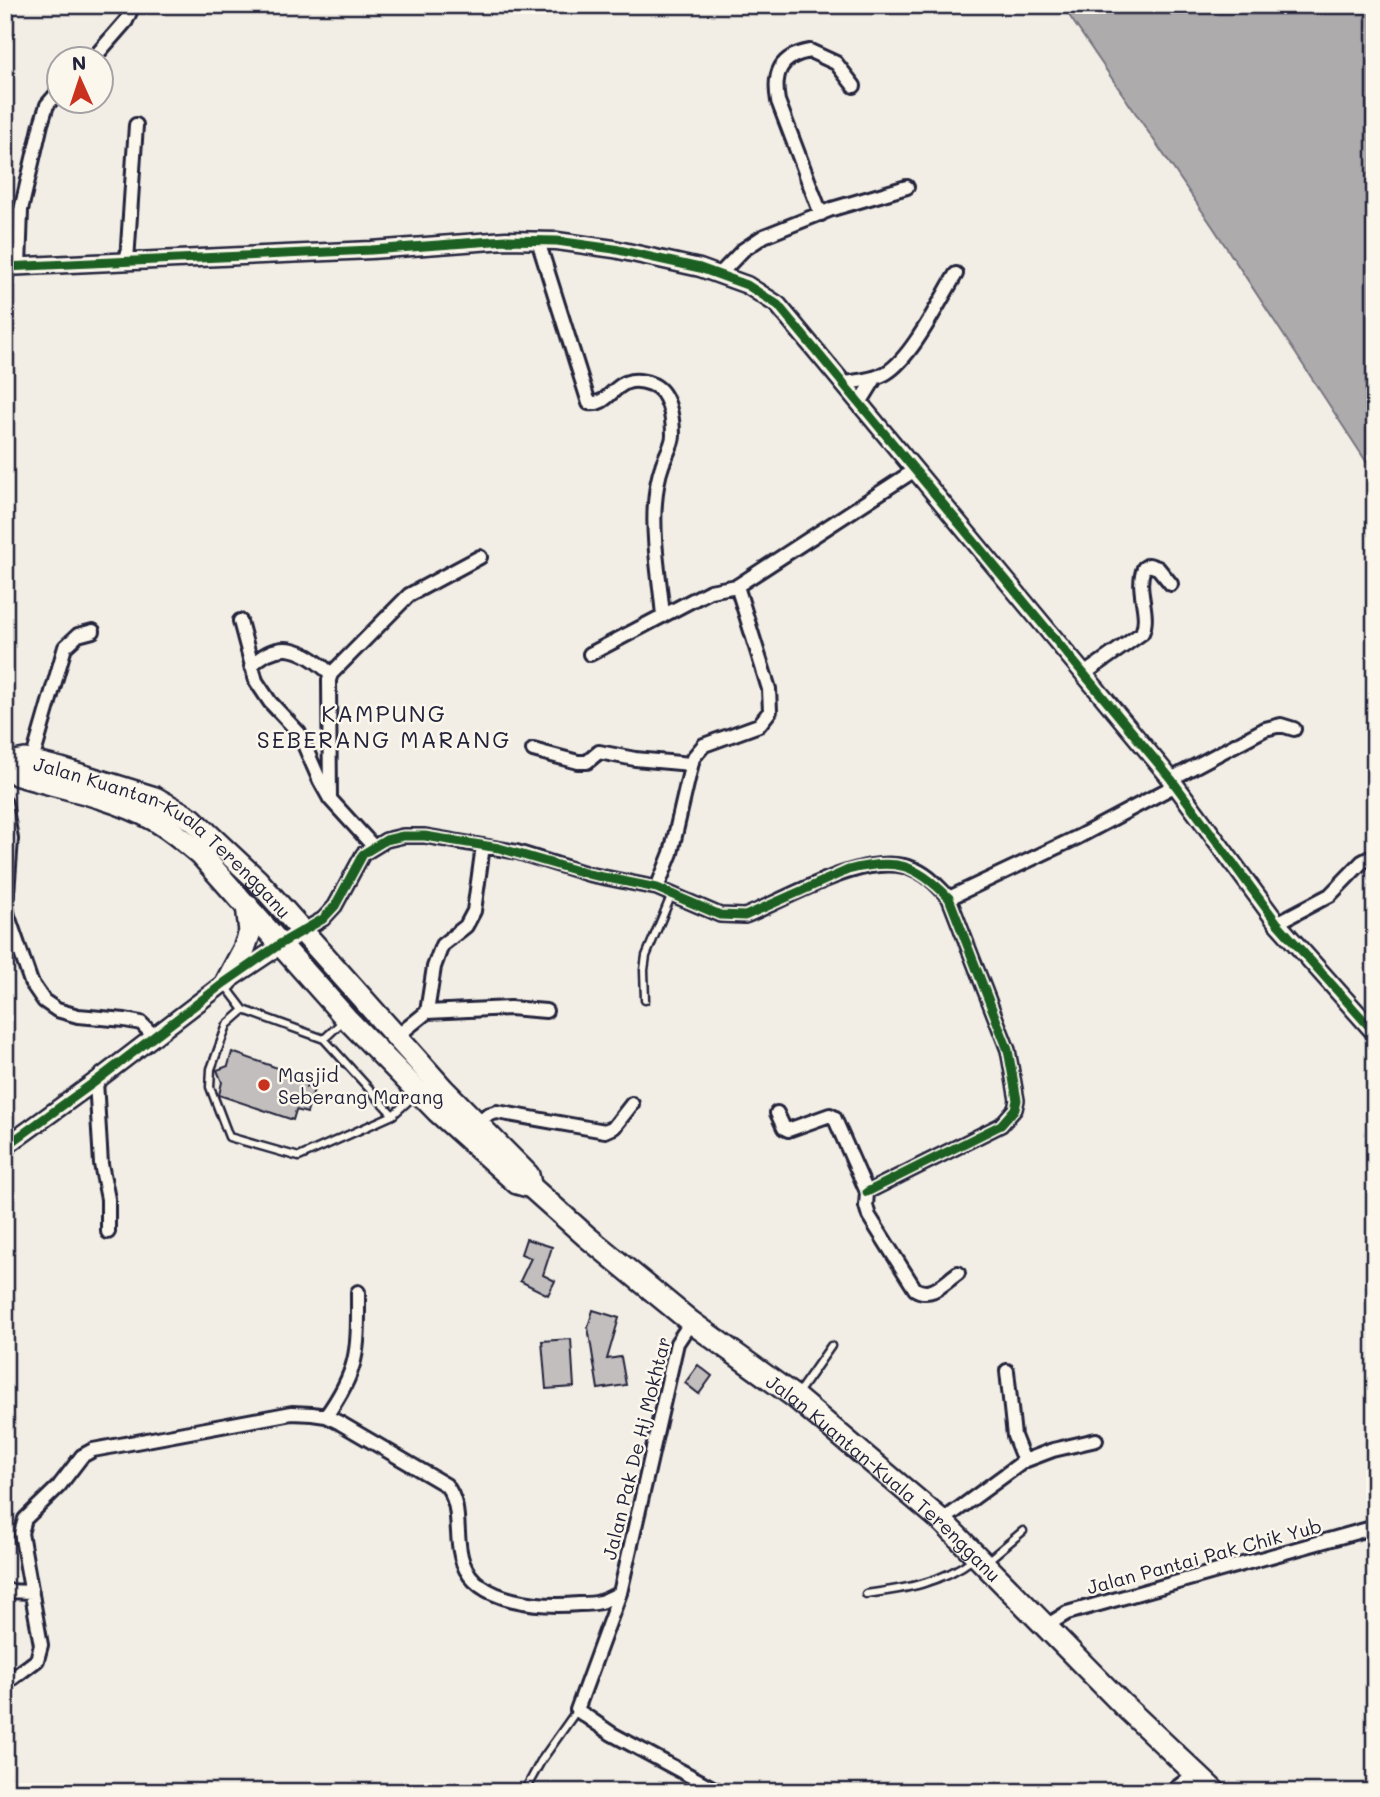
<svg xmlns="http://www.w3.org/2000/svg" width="1380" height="1797" viewBox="0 0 1380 1797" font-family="Mali,sans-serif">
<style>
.water{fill:#aeabad;stroke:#76747f;stroke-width:2}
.building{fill:#c2bebe;stroke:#22223b;stroke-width:2}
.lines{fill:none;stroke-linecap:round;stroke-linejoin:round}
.service-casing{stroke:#22223b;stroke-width:11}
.minor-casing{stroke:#22223b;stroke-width:18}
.tertiary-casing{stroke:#22223b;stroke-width:21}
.trunk-casing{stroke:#22223b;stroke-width:26}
.service{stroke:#fbf7ec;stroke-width:6}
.minor{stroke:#fbf7ec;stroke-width:12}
.tertiary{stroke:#fbf7ec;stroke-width:16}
.trunk{stroke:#fbf7ec;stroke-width:21}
.cycleway-casing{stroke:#fbf7ec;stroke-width:13}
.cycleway{stroke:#1b5e20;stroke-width:9}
.poi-dot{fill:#c8321e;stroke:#fbf7ec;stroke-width:2.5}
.labels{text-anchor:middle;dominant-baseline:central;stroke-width:5;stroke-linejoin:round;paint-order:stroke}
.street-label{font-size:19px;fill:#22223b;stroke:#fbf7ec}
.poi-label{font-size:19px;fill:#22223b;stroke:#fbf7ec;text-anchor:start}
.quarter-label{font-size:23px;letter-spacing:2px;fill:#22223b;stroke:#fbf7ec}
</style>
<rect width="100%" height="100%" fill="#f2eee5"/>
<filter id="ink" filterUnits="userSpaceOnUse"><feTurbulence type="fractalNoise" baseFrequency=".0143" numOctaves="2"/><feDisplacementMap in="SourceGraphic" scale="14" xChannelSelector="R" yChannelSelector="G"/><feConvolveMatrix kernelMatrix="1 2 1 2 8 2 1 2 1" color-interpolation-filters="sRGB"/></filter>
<g filter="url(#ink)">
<path class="water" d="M1062 5H1375V475L1213 227Z"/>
<path class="building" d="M232 1052 309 1079 306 1087 314 1089 307 1113 296 1110 293 1120 219 1095 222 1082 217 1070 228 1066Z
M526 1239 552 1247 543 1275 555 1281 548 1295 520 1281 531 1258 521 1254Z
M593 1310 619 1318 607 1359 621 1357 626 1385 598 1389 588 1327Z
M571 1339 574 1387 546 1389 542 1341Z
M698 1365 712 1376 699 1394 685 1383Z"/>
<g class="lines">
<g class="service-casing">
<path id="service" d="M225 985 244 1010 227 1025 211 1069 210 1087 229 1137 299 1157 393 1115 415 1095
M645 1000 644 970 646 956 672 894
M244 1010 324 1039 393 1115
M324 1039 343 1021
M798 1393 831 1346
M986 1562 1023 1531
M866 1594C904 1589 942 1583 973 1559
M524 1792 541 1761 577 1710"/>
</g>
<g class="minor-casing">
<path id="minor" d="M92 60 126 21 133 5
M821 214 778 101C773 73 780 56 810 51L836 63 854 86
M538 241 589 403C613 407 614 370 651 384 669 390 673 418 673 435 673 445 665 456 662 466 658 477 656 490 655 503 652 539 660 580 663 616
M127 261 136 125
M19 267 21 210 41 124 47 105 60 90
M720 274 743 250 764 236 832 209 907 187
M844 383C858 381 874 380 886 373 912 358 940 300 956 274
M860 403 876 377
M240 621 256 681 270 702 299 733 320 781 330 799 373 846
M590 654 710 591 737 586
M251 666C280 637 304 649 331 674
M1084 674 1142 633C1151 613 1135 590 1144 568L1149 565 1158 568 1171 584
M533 750 578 762H587L599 752 635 759 691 764
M32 761 65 647 78 635 93 631
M1171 779 1265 729 1281 725 1294 729
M330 799 329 680 331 674 409 595 480 557
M5 803 11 839 6 907 8 916 31 982 44 1001 57 1010 78 1016 125 1020 141 1023 154 1036
M657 888 671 853 693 758 704 745 759 725 770 711 769 689 737 586 915 470
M949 898 1078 837 1176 785
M1277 923 1330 895 1362 862 1375 855
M302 931 323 919 335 906 363 854 386 840 403 836H425L517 852 588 874 657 888 720 915 745 916C789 898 869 848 916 870 929 876 939 887 949 898L1008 1050 1017 1100 1015 1109 1001 1125 867 1192
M427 1012 510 1008 546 1011
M396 1037 427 1012 434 967 442 945 466 926 474 911 483 846
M96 1081 101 1164 108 1199V1232
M777 1113 784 1128 788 1130 830 1115 834 1117 867 1192 866 1206 869 1216 915 1289C932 1299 945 1282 958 1273
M478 1123 487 1115 497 1112 605 1131 614 1127 632 1104
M1007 1371 1014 1436 1024 1461
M326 1416C360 1368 358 1349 358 1292
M942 1521 1024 1461 1053 1450 1096 1440
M5 1591 32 1592
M620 1593 577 1710 612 1734 720 1792
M1046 1626 1067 1613 1375 1527
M5 1684 37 1660 41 1645 21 1533 25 1519 59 1486 82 1456 93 1450 292 1413 312 1414 326 1416 340 1423 446 1485C464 1508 453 1537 463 1563 478 1604 543 1607 579 1604 586 1604 594 1604 600 1602 607 1600 614 1596 620 1593L677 1343 691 1322
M1171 1792 1196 1773"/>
</g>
<g class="tertiary-casing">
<path id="tertiary" d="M5 267 371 250 506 240 557 241 614 249 700 268 747 285 778 305 1171 779 1277 923 1375 1033
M5 1147 96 1081 224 983 302 931"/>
</g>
<g class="trunk-casing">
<g id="trunk">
<path id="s1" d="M5 764 25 760 61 769 155 798 192 819 257 880 443 1089 528 1175 530 1184"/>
<path id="s2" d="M7 764 18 775C63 788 112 797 153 819 171 829 186 842 201 855L346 1018 437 1111 517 1183 531 1187 586 1236 691 1322 795 1397 942 1521 1123 1705 1215 1792"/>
<path d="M227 981 244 949 250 932 247 905"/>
</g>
</g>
<use href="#service" class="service"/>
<use href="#minor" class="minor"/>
<use href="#tertiary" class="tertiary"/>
<use href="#trunk" class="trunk"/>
<g class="cycleway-casing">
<path id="cycleway" d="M5 267 371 250 506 240 557 241 614 249 700 268 747 285 778 305 1171 779 1277 923 1375 1033
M5 1147 96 1081 224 983 280 944 323 919 335 906 363 854 386 840 403 836H425L499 848 588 874 657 888 720 915 745 916 848 870C895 858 915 863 949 898L1008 1050 1017 1100 1015 1109 1001 1125 867 1192"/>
</g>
<use href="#cycleway" class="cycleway"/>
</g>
</g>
<circle class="poi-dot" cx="264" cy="1085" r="7"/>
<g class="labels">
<g class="street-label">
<text stroke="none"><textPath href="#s1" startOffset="182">Jalan Kuantan-Kuala Terengganu</textPath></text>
<text transform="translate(636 1448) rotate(-76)">Jalan Pak De Hj Mokhtar</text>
<text stroke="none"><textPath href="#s2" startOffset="1146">Jalan Kuantan-Kuala Terengganu</textPath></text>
<text transform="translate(1204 1556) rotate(-15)">Jalan Pantai Pak Chik Yub</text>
</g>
<g class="poi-label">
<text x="278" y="1074">Masjid<tspan x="278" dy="22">Seberang Marang</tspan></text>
</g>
<g class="quarter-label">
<text x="384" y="713">KAMPUNG<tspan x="384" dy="26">SEBERANG MARANG</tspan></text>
</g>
</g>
<rect width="1380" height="1797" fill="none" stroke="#fbf7ec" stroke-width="28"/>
<rect x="14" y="14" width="1352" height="1769" fill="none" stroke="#22223b" stroke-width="2.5" filter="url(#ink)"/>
<g transform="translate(80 80) rotate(357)"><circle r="33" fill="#fbf7ec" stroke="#a4a2a5" stroke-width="2"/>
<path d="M0-5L12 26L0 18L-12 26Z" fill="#c8321e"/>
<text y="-10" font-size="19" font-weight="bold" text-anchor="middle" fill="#22223b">N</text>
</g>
</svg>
